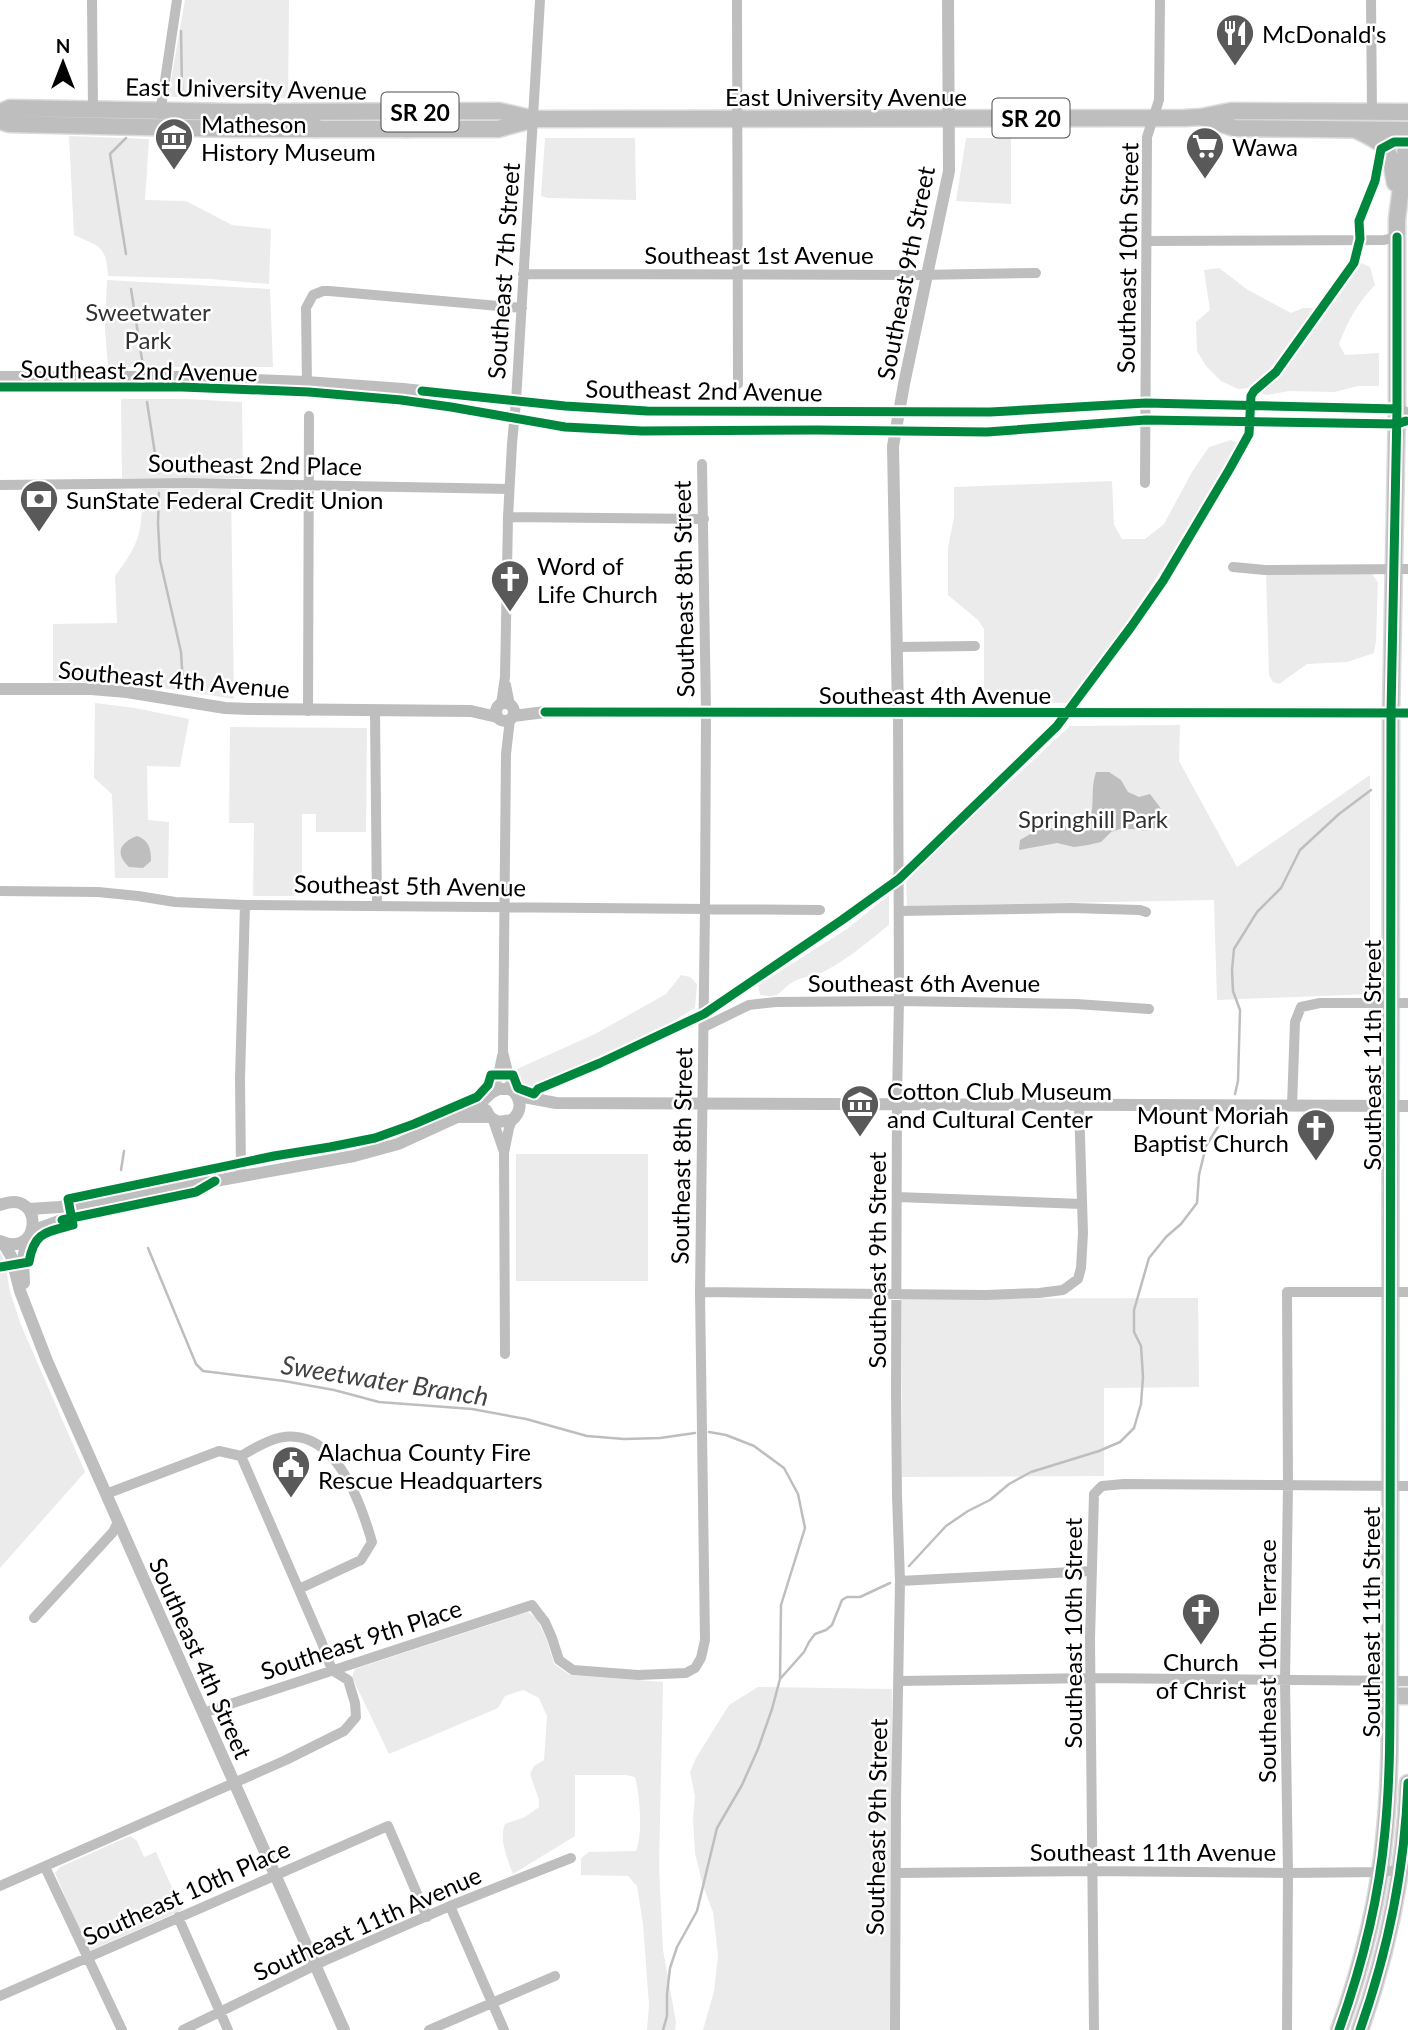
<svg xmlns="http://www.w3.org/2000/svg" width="1408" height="2030" viewBox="0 0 1408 2030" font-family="Lato,sans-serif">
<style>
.green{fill:#ebebeb}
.water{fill:#bebebe}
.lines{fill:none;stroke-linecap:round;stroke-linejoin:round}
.stream{stroke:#bebebe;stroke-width:2.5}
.primary-casing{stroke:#dbdbdb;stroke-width:19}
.trunk-casing{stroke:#dbdbdb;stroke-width:19}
.minor{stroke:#bebebe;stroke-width:10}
.tertiary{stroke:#bebebe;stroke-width:12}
.primary{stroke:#bebebe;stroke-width:16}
.trunk{stroke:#bebebe;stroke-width:16}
.cycleway-casing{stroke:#fff;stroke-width:13}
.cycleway{stroke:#00873e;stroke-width:9}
.labels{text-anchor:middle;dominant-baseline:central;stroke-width:5;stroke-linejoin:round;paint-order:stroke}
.shield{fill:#fff;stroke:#4c4c4c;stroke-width:2}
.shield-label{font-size:23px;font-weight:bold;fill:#000}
.poi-label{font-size:24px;fill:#000;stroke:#fff;text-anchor:start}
.street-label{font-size:24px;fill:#000;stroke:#fff}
.park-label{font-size:24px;fill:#323232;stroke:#fff}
.water-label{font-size:26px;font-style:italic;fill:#434343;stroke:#fff}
</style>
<rect width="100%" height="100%" fill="#fff"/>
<path class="green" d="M185 0H289L288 98 168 97Z
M69 136 149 139 145 200 186 201 232 225 271 229 269 284 211 279 108 276C106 245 100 247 74 235Z
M545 138H635L636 200 548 198 541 196Z
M966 138H1011V204L956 201Z
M1361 263 1370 267 1375 285C1357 304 1348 320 1339 344L1345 355 1379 353V386H1358L1335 392 1289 391 1267 395 1260 393C1266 386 1274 380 1280 374 1311 340 1331 297 1361 263Z
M1219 268 1248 290 1291 313 1303 308H1313L1311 318 1273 370 1249 388 1238 389 1221 381 1206 366 1197 351 1196 322 1210 310 1204 270Z
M107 280 270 289 273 367H108L105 329Z
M121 399H186L242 402 243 478H122Z
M1231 440 1238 443C1184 532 1134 623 1066 703L984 702V629L978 620 948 595V548L954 517V487L1112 481 1114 525 1122 539H1145L1164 524 1192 472 1209 447Z
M142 489H231L234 699 131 683 53 681V624L117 623 115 576C141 542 142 531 142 489Z
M1266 572H1356L1372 574 1378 582 1376 641 1374 653 1347 662 1307 664 1279 684 1273 682 1269 675Z
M95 703 135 708 189 719 180 767 147 766 148 820 169 822 168 878H115L112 794 94 778Z
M1180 725 1179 761 1237 867 1370 775V994L1217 1000 1214 900 907 906 906 878 1070 726Z
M230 727 367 728 366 832H316V814H302V886L293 896H253L254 823H229Z
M889 895V925C869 941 848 959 825 971 815 976 803 976 793 982 778 991 782 999 760 995L758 985 847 929Z
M681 975 690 977 697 984 695 1008 670 1023 611 1051 527 1090 519 1086 516 1077 517 1069 595 1034 666 994Z
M516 1154H648V1281H516Z
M0 1252 5 1262 10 1292 21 1325 85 1472 0 1568Z
M1198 1298 1199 1387 1104 1388V1476L902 1477 901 1299Z
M528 1612 537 1619 547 1640 554 1664 570 1675 663 1682 659 1866 663 1950 676 2022 675 2030H647L649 2005 643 1924 637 1886 628 1876 581 1875V1858L589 1852 636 1851C643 1835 640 1795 635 1777L626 1775H575V1836L513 1874C507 1858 499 1840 505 1824L525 1817 539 1807V1800L530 1774 534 1766 544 1760 547 1716 539 1698 523 1690 505 1696 498 1708 389 1754 352 1677 355 1669Z
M758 1687 892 1689 891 2030H703L714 1991 718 1955 713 1912 703 1886 695 1853 693 1820 695 1796 690 1772 696 1758 729 1705Z
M130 1836 137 1841 144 1857 156 1852 182 1910 91 1950 85 1943 55 1873 60 1867Z"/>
<path class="water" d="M1096 772H1109L1121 780 1128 792 1139 797 1150 794 1162 810 1158 827 1146 831 1134 829H1120L1111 832 1101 842 1088 845 1074 847 1057 843 1019 850 1020 840 1039 829 1076 826 1090 819C1095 803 1090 791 1096 772Z
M137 836C149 840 151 849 151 861L143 868 129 867C115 854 119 843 137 836Z"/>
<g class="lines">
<path class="stream" d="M181 31 182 90
M126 254 110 154 126 138
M131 289 143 366
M147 402 158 473
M159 493 158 523 160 560 181 652 183 684
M1235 1094 1238 1081 1240 1010 1233 991 1232 970 1234 949 1257 912 1281 888 1300 850 1339 814 1371 790
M121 1170 124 1151
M148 1248 196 1364 203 1371 284 1381 334 1390 379 1402 472 1409 526 1419 587 1436 624 1439 660 1438 695 1433
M909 1566 946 1526 968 1511 990 1500 1009 1484 1031 1472 1099 1451 1120 1442 1134 1428 1141 1404 1143 1377 1141 1346 1134 1332V1310L1149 1258 1166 1237 1181 1224 1197 1203 1199 1175 1206 1146 1219 1125
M780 1679 804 1652 809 1642 815 1634 826 1630 832 1625 842 1600 847 1597H860L890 1583
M663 2030 667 2016V1994L670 1968 677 1947 697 1911 717 1828 742 1785 758 1749 772 1709 780 1679 781 1605 805 1528 798 1494 784 1468 754 1446 726 1435 709 1432"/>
<g class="primary-casing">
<path id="primary" d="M0 112 10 108 234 112 499 111 534 119 1185 118 1201 117 1231 111 1408 112
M1203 118 1234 128 1408 130
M0 121 9 124 235 129H498L531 120"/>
</g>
<g class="trunk-casing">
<path id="trunk" d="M306 112 309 119 317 129
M407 129 420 123 426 112
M1356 130C1389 145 1389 148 1395 183
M1390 1696H1408
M1339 2030C1362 1966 1379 1899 1385 1831 1390 1781 1390 1731 1390 1681L1391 713 1397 409V219L1408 132
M1360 2030C1388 1951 1405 1867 1408 1783"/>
</g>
<path class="minor" d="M92 0 93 109
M737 0 738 384
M1371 0 1372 112
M160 114 177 0
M1148 241 1384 240 1397 237
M523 274 917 275 1036 273
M307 387 306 308 313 295 323 291H329L522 308
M1145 483 1147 137 1159 100 1160 0
M0 485 185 483 509 489
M508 517 704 519
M1233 567 1265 570 1408 569
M897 647 975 646
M506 685 510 705
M501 704 505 677 508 517 512 444 516 401 540 0
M308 711 309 416
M375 711 377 906
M510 719 506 754 503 1052 513 1092
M0 891 98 892 138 896 175 902 245 905 820 910
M899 911 1072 908 1140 910 1146 912
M704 1027 749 1005 776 1002 899 1001 1076 1004 1149 1009
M495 1090 502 1056
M1292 1106 1295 1022 1301 1007 1320 1003H1408
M493 1120 503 1149
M241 1176 240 1078 245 905
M897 1197 1082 1204
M700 1292 986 1295 1039 1293 1063 1290 1078 1279 1081 1268 1083 1233 1079 1105
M505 1354 504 1153 509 1128 512 1120
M241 1456C258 1446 277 1434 297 1437 340 1442 362 1507 372 1542L361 1560 299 1589
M106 1494 219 1451 241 1456
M900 1581 1091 1571
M34 1618 113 1532 118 1522
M899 1681 1091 1678 1408 1681
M203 1713 532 1605 545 1622 552 1638 559 1660 573 1670 638 1675 686 1673 695 1668 701 1658 705 1640 700 1292 705 909 706 712 702 464
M45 1867 122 2030
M897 1873 1092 1871 1288 1873 1380 1872 1408 1869
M0 1886 286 1760 344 1731 356 1717 355 1703 348 1680 332 1670 322 1643 241 1456
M450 1906 504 2030
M178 1917 228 2030
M0 1996 388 1826 427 1917
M183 2030 324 1961 450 1906 571 1858
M429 2030 555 1976
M895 2030 896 1800 900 1581 897 1496 896 1394 897 1097 899 1001 898 713
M1094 2030 1090 1639 1094 1494 1102 1486 1124 1484 1408 1486
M1287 2030 1288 1873 1285 1681 1288 1485 1287 1292H1408"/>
<path class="tertiary" d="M0 377H181L306 382 403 389 565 406 647 411 990 412 1146 403 1397 409 1404 412
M0 387H182L309 392 401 400 451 407 565 427 642 431 816 430 987 432 1146 420 1397 424 1408 420
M0 689H91L127 692 225 708 249 709 471 711 497 717
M496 712a9 9 0 1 1 18 0a9 9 0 1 1-18 0Z
M898 713 893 446 904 384 949 171 948 0
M513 716 545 712 1408 713
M486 1110 490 1117 498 1122 512 1120C521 1112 522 1103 515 1093
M457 1117 462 1112 478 1105 491 1093 499 1089H509L524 1097 556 1103 1408 1106
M0 1205C45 1187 42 1260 0 1241
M29 1209 60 1207 195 1182 215 1181 354 1156 398 1144 457 1117H490
M32 1231 62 1220 196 1192 212 1183
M3 1243 11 1256 20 1291 47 1361 344 2030
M24 1283 23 1258 28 1237"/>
<use href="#primary" class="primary"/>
<use href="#trunk" class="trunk"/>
<g class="cycleway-casing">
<path id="cycleway" d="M0 387H182L309 392 401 400 451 407 565 427 642 431 816 430 987 432 1146 420 1397 424 1406 421
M422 391 565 406 647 411 990 412 1146 403 1397 409
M545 712 1408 713
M62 1220 196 1192 215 1181
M0 1267 29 1262C34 1232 46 1232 73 1225L68 1199 274 1156 330 1147 375 1138 414 1124 477 1097 488 1085 491 1075H513L518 1088 534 1094 538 1089 600 1063 704 1014 842 920 899 879 1057 726 1131 627 1163 581 1229 470 1249 434 1251 396 1254 391 1276 372 1354 263 1360 239 1359 221 1375 181 1381 149 1394 142H1408
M1339 2030C1362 1966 1379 1899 1385 1831 1390 1781 1390 1731 1390 1681L1391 713 1397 409V237
M1360 2030C1388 1951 1405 1867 1408 1783"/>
</g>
<use href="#cycleway" class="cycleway"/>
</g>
<defs>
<g id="restaurant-pin" transform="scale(2.0125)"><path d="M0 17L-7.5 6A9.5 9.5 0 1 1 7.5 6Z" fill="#595959" stroke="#fff"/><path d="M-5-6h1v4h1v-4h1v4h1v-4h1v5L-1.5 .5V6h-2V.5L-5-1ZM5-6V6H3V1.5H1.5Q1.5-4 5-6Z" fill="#fff"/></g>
<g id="museum-pin" transform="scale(2.0125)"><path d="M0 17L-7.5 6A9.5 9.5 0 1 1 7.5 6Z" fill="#595959" stroke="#fff"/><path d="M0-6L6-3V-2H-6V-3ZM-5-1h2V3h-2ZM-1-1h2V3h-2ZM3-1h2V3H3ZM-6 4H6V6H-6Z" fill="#fff"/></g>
<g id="supermarket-pin" transform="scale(2.0125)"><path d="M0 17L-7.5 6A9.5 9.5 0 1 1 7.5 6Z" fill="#595959" stroke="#fff"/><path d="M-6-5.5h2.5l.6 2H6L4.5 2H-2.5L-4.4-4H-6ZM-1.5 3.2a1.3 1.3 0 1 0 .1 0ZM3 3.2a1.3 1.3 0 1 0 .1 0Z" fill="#fff"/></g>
<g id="bank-pin" transform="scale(2.0125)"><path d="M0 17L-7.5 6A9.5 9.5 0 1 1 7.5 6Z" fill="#595959" stroke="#fff"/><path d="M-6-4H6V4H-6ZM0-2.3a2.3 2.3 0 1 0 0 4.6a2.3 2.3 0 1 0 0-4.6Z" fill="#fff"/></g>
<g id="church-pin" transform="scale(2.0125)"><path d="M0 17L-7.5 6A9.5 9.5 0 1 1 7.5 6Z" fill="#595959" stroke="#fff"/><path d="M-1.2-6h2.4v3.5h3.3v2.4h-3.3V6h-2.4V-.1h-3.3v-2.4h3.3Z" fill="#fff"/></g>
<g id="civic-pin" transform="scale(2.0125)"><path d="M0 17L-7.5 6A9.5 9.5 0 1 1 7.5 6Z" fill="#595959" stroke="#fff"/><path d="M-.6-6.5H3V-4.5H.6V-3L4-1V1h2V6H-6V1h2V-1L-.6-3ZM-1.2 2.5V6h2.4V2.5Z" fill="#fff"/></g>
</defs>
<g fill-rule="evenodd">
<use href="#restaurant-pin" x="1235" y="33"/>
<use href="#museum-pin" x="174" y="137"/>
<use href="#supermarket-pin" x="1205" y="146"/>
<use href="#bank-pin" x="39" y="499"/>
<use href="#church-pin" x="510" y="579"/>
<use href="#museum-pin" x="860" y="1104"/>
<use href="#church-pin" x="1316" y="1128"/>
<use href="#civic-pin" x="291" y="1465"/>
<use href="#church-pin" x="1201" y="1612"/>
</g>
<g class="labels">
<g class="shield">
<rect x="381.5" y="92.5" width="77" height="39" rx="5"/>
<rect x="992.5" y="98.5" width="77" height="39" rx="5"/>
</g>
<g class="shield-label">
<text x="420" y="112">SR 20</text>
<text x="1031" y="118">SR 20</text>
</g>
<g class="poi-label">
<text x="1262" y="33">McDonald's</text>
<text x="201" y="123">Matheson<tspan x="201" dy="28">History Museum</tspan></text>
<text x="1232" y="146">Wawa</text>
<text x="66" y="499">SunState Federal Credit Union</text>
<text x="537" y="565">Word of<tspan x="537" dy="28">Life Church</tspan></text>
<text x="887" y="1090">Cotton Club Museum<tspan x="887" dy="28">and Cultural Center</tspan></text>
<text x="1289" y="1114" text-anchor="end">Mount Moriah<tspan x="1289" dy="28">Baptist Church</tspan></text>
<text x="318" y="1451">Alachua County Fire<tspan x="318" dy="28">Rescue Headquarters</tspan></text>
<text x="1201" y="1661" text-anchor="middle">Church<tspan x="1201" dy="28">of Christ</tspan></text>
</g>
<g class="street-label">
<text transform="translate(246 88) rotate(1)">East University Avenue</text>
<text x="846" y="96">East University Avenue</text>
<text x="759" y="254">Southeast 1st Avenue</text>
<text transform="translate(1127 258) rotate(-89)">Southeast 10th Street</text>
<text transform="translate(503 271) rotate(-86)">Southeast 7th Street</text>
<text transform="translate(905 273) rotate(-79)">Southeast 9th Street</text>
<text transform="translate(139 370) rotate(1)">Southeast 2nd Avenue</text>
<text transform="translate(704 390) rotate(1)">Southeast 2nd Avenue</text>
<text transform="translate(255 464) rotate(1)">Southeast 2nd Place</text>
<text transform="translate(683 589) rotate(-91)">Southeast 8th Street</text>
<text transform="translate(174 679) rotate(5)">Southeast 4th Avenue</text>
<text x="935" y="694">Southeast 4th Avenue</text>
<text transform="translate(410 885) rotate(1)">Southeast 5th Avenue</text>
<text x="924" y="982">Southeast 6th Avenue</text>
<text transform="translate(1371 1055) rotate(-90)">Southeast 11th Street</text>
<text transform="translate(681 1156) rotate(-89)">Southeast 8th Street</text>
<text transform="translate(876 1260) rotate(-90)">Southeast 9th Street</text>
<text transform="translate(1370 1622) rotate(-90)">Southeast 11th Street</text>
<text transform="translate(1072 1633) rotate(-90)">Southeast 10th Street</text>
<text transform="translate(361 1639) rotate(-18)">Southeast 9th Place</text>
<text transform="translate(201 1658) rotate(66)">Southeast 4th Street</text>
<text transform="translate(1266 1661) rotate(-90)">Southeast 10th Terrace</text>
<text transform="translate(876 1827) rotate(-89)">Southeast 9th Street</text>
<text x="1153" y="1851">Southeast 11th Avenue</text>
<text transform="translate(186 1892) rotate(-24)">Southeast 10th Place</text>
<text transform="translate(367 1923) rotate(-24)">Southeast 11th Avenue</text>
</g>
<g class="park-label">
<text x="148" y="311">Sweetwater<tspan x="148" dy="28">Park</tspan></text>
<text x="1093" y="818">Springhill Park</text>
</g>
<g class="water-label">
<text transform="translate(385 1380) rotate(9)">Sweetwater Branch</text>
</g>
</g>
<g transform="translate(63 63)" stroke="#ffffff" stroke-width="5" paint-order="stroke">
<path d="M0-5L12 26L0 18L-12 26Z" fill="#000000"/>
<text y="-10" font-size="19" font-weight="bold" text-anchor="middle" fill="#000000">N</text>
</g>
</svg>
